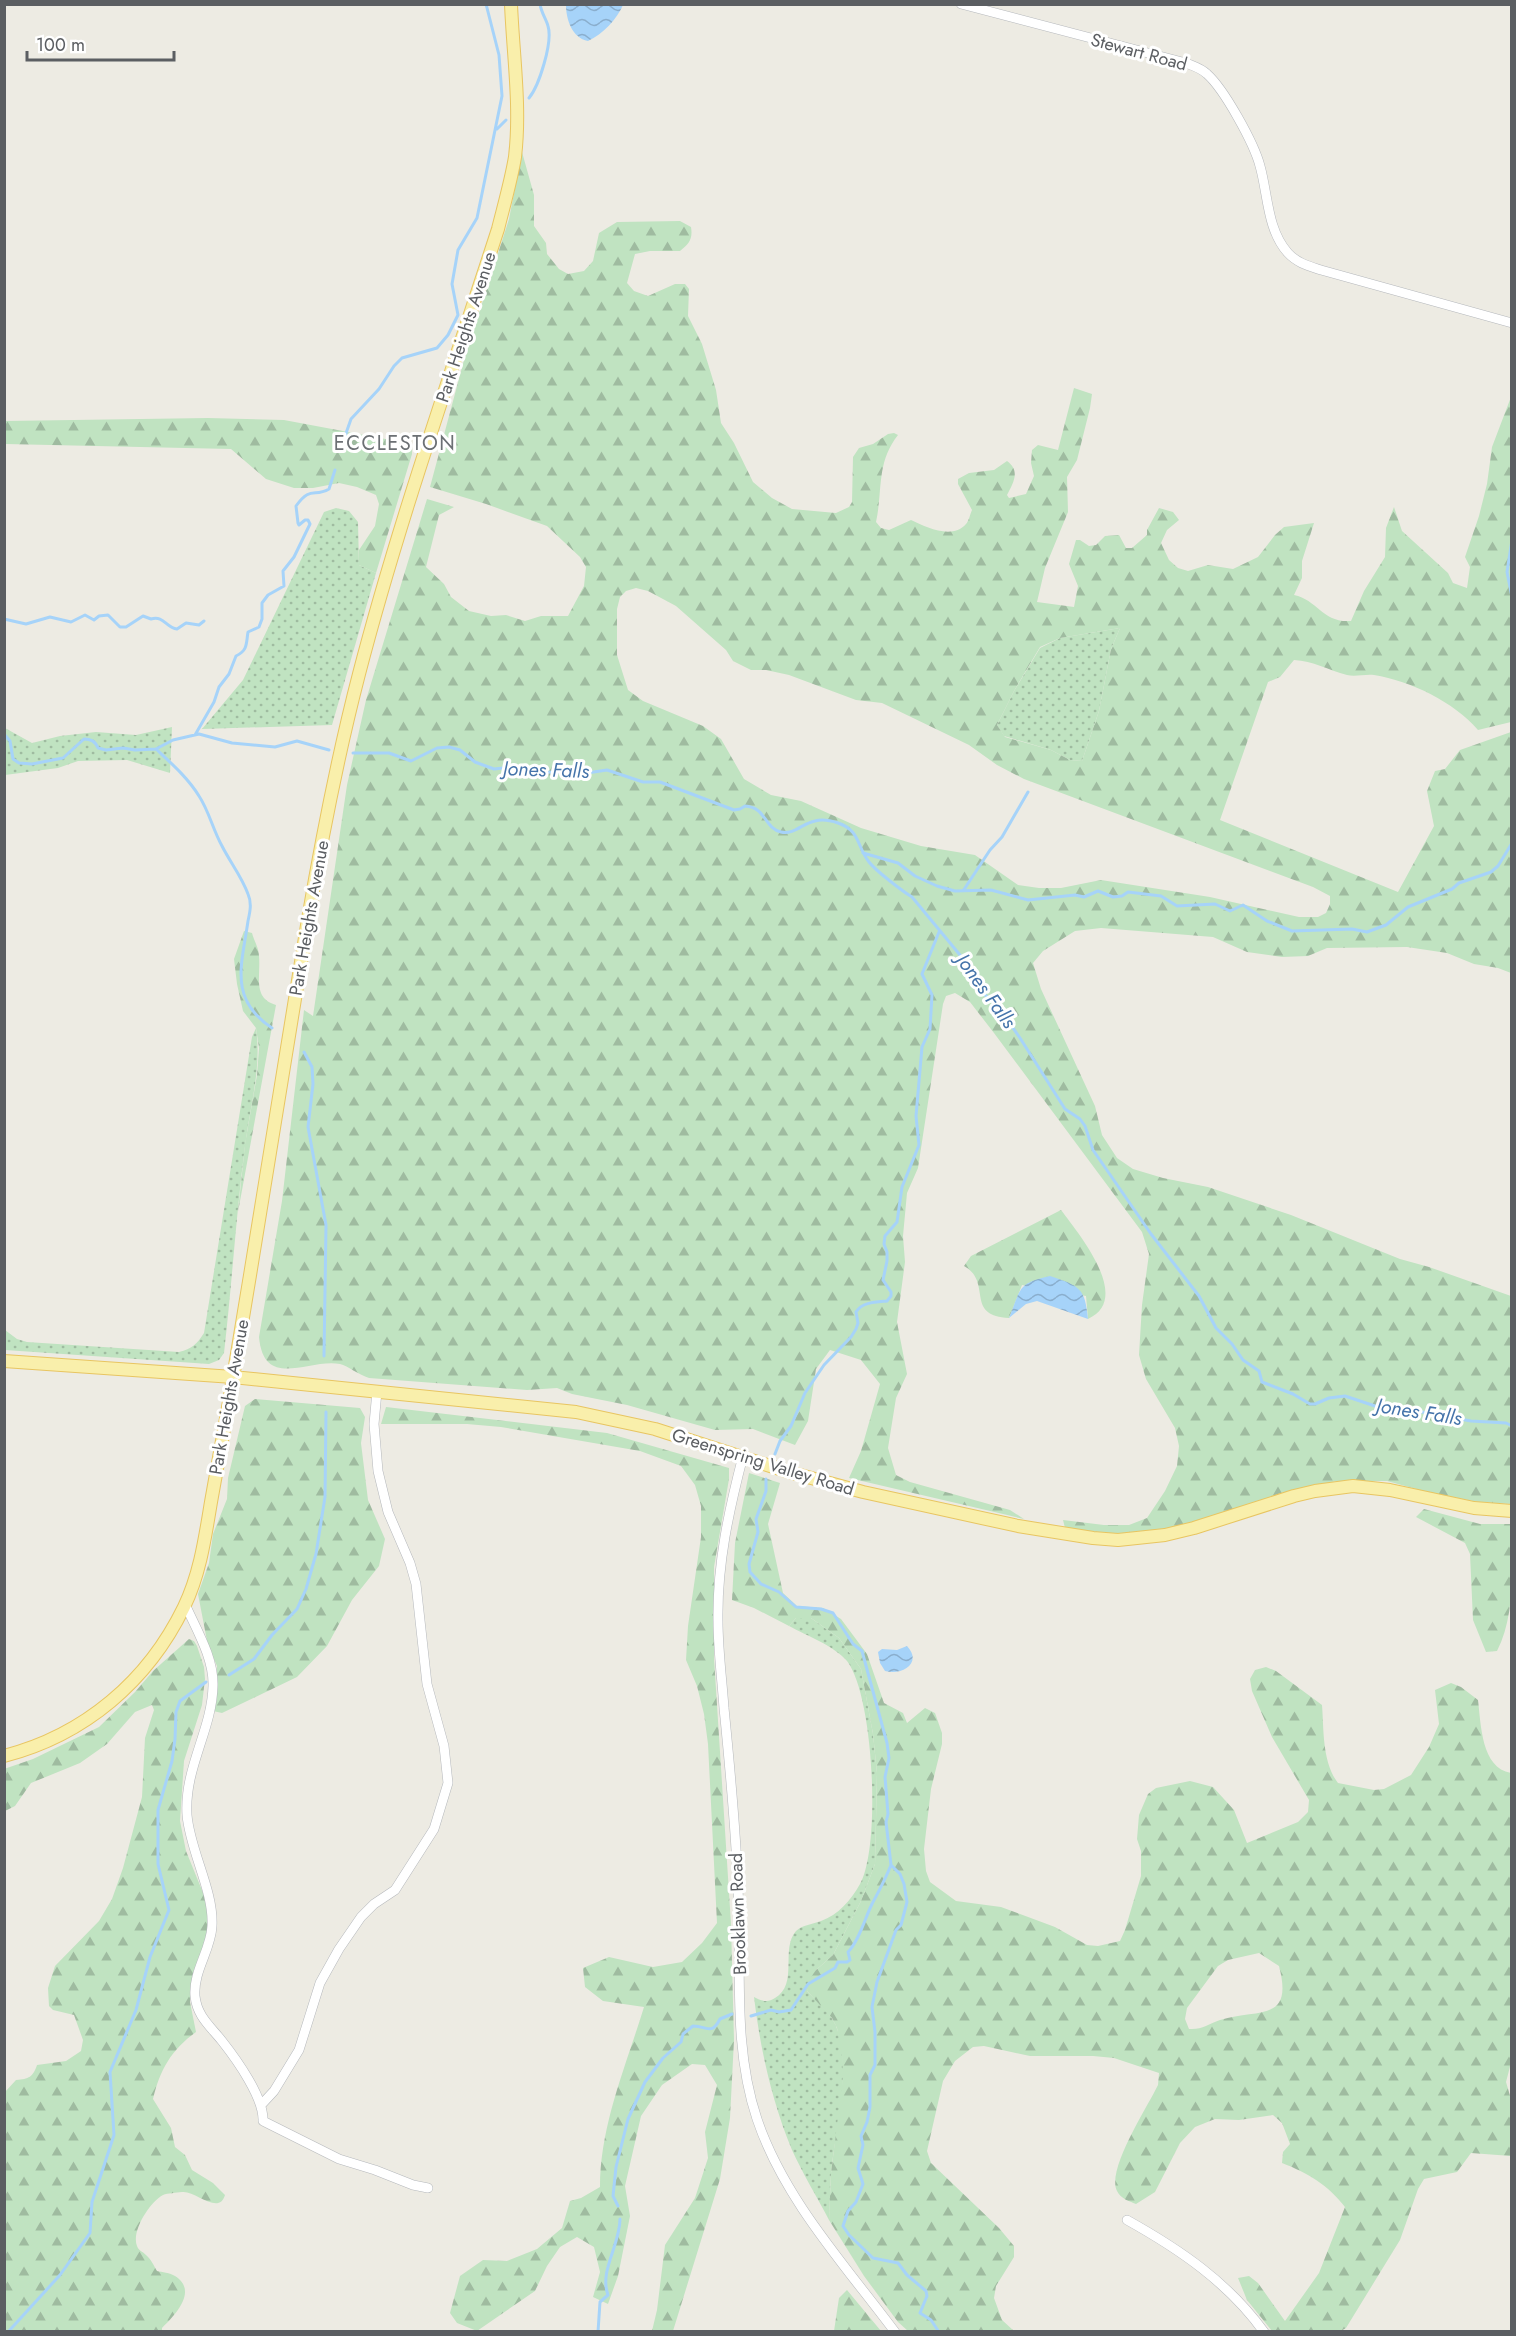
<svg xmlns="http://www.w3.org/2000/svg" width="1516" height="2336" viewBox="0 0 1516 2336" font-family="Jost,sans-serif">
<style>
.grass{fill:url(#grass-dots)}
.forest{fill:url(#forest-firs);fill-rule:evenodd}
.water{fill:url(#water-waves)}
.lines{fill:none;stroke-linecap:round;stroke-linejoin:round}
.stream{stroke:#a6d3f9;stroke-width:3}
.minor-casing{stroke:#b5b8bc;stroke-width:10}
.major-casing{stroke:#e8c561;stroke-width:14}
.minor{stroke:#fff;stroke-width:9}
.major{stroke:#f9efab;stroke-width:12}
.labels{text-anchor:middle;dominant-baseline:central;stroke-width:6;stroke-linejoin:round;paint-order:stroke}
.street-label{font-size:18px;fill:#5b5e62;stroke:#fff}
.neighbourhood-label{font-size:20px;letter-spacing:1.5px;fill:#6c7074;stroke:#fff}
.water-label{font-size:20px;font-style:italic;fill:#4574aa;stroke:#fff}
</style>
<defs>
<pattern id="grass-dots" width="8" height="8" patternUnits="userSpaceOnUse" patternTransform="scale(1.5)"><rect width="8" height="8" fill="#c0e3c1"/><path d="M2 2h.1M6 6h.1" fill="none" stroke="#9fbba0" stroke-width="1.8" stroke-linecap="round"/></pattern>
<pattern id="forest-firs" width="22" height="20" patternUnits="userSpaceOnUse" patternTransform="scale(1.5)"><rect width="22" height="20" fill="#c0e3c1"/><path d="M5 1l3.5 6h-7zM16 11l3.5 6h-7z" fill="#9fbba0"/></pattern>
<pattern id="water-waves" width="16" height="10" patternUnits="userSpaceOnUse" patternTransform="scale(1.5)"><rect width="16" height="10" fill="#a6d3f9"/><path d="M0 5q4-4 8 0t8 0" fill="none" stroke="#8aaecd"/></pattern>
</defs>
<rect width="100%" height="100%" fill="#edebe3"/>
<path class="grass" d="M336 508 349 511 358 522 359 565 376 573 332 725 202 729 243 680 324 512Z
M1120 628 1111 649 1099 711 1082 761 1070 760 1051 750 1004 736 997 725 1014 691 1040 648 1060 638Z
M172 727 170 773 127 760 78 761 58 768 5 775V728L32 743 60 736 96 732 136 735Z
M256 1028C262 1068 250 1106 245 1146 236 1215 232 1284 224 1353L219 1360 209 1364 5 1350V1330L17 1339 27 1342 179 1352C192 1349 197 1344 204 1333L252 1037Z
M796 1618H811L839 1638 861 1669 873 1734 877 1773 875 1864 861 1901 833 1955 816 1970 807 1991C817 2002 831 2013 836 2026 853 2069 835 2129 831 2174 830 2189 830 2204 829 2220 817 2197 803 2174 792 2150 772 2102 760 2048 754 1997 761 2001 768 2003 775 1998 799 1984 780 1949 796 1931 802 1925 813 1924 821 1921 838 1915 851 1900 860 1884 881 1847 874 1696 847 1661 833 1645 807 1636 789 1626Z"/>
<path class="forest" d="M522 152 534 195V226L546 243 547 254 559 269 568 274 584 271 593 261 599 233 617 222 680 221 691 227C693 239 689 244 680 251H650L635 254 627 283 634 291 648 296 675 284H685L689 289 688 316 702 344 716 390 721 423 734 443 753 482 772 498 792 509 836 513 849 507 852 502 853 457 859 448 873 444 888 434 894 433 898 435C876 463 883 490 876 522L881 528 889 530 911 520C926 527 952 540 966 524 969 521 970 514 972 510L958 484V479L969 473 994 470 1007 461C1021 471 1013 483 1007 495L1009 498 1026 494 1034 476 1031 463 1032 450 1038 445 1058 450 1074 388 1092 394 1090 408 1077 460 1067 477 1068 512 1045 568 1037 602 1074 607 1078 586 1069 564 1076 540H1080L1089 546 1096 545 1105 536 1119 535 1126 548H1132L1147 535V530L1159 508 1173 512 1179 520 1167 530 1161 543 1169 560 1178 568 1188 571 1208 565 1233 569 1258 557 1275 535 1284 527 1314 523 1302 561V578L1294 595C1318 600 1322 623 1351 621L1364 591 1385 557 1386 528 1394 507 1402 531 1448 573 1453 583 1467 588 1470 567 1465 557 1479 516 1487 484 1492 447 1511 397V722L1478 730C1454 702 1411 681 1374 675 1365 674 1355 677 1347 675 1328 670 1313 661 1294 660L1280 677 1268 682 1220 820 1398 892 1434 826 1427 791 1435 771 1445 769 1460 750 1511 732V973L1498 968 1474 964 1447 953 1407 947 1327 948 1308 956 1282 957 1247 952 1213 937 1101 928 1075 931 1043 951 1033 963 1041 989 1095 1106 1102 1135 1117 1158 1133 1169 1163 1178 1208 1187 1291 1215 1400 1259 1429 1267 1511 1296V1504L1478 1502 1427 1492 1387 1481H1337L1281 1493 1219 1516 1152 1532 1111 1534 1065 1528 1063 1520 1104 1525H1129L1147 1518 1165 1491 1177 1466 1179 1446 1175 1428 1146 1379 1139 1355 1142 1305 1149 1254 1142 1232 994 1033 970 1002 955 993 946 996 943 1004 918 1168 907 1193 903 1236 905 1262 897 1322 907 1374 896 1398 888 1448 896 1475 910 1482 1010 1510 1024 1519 849 1478 861 1451 880 1384 861 1360 830 1350 816 1369 808 1421 795 1445 753 1429 715 1430 627 1405 572 1394 557 1388 527 1390 369 1378C359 1375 348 1366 340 1364 309 1358 264 1391 259 1337L282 1201 304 1010 313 1016 347 785 366 700 427 499 454 507 439 515 426 567 444 584 451 597 469 611 491 616 506 615 525 621 541 616H568L584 586 586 567 580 557 547 526 486 504 430 487 464 360 509 219ZM636 588 648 591 676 606 726 650 733 661 751 670H766L789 675 856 700 882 703 969 745 997 765 1024 779 1313 887 1330 896V904L1326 913 1318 917H1299L1210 897 1101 880 1061 888H1039L1018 885 975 855 921 846 861 828 801 801 771 795 744 779 721 739 703 726 643 701 628 690 617 655V609L620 597 626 591ZM1120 628 1111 649 1099 711 1082 761 1070 760 1051 750 1005 737 997 725 1014 691 1040 647 1060 638Z
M208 418 284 420 412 444V454L376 573 359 565V550L375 526 379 504 376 495 357 487 339 483 313 488H294L266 479 231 449 5 444V421Z
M244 931 252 933C254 941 259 948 259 956 261 976 252 998 276 1005L238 1212 245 1144 257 1075 259 1048 256 1028 243 1011 237 984 234 959Z
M1061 1210C1079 1234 1133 1299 1088 1319L1086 1296 1022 1285 1009 1318C964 1316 993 1282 964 1266L971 1256Z
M255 1399 360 1408 365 1417 361 1443 368 1500 385 1539 379 1566 352 1600 327 1646 297 1677 222 1713 213 1711 217 1666 208 1646 198 1594 209 1563 213 1534 227 1499 228 1478 245 1406Z
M386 1407 607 1433 729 1468V1479L714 1567V1658L731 1924 734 2040 730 2118 720 2179 673 2331H652L657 2310 665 2245 695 2198 708 2158 705 2132 717 2085 705 2065 692 2064 662 2085 641 2116 625 2186 630 2216 618 2276 608 2304 593 2297 600 2272 594 2247 577 2237 560 2247 547 2266 535 2291 477 2331 457 2323 450 2313 460 2276 483 2260 507 2261 537 2249 562 2228 570 2201 581 2198 600 2187C600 2125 626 2066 644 2007L603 2001 585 1987 583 1968 609 1957 653 1967 682 1962 702 1943 717 1923 708 1744 704 1714 697 1686 686 1660 688 1626 701 1537V1506L695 1485 681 1466 640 1451 501 1427 467 1424H381Z
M749 1473 780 1483 768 1524 783 1593 797 1606 823 1608 841 1619 867 1654 884 1703 903 1713 907 1723 925 1708 935 1713 942 1733V1744L931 1789 924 1849 926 1871 930 1882 956 1901 1001 1907 1055 1927 1087 1945 1098 1946 1120 1941 1125 1930 1141 1876V1851L1137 1839 1139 1815 1148 1794 1156 1788 1190 1781 1213 1787 1234 1810 1247 1843 1298 1822 1308 1812 1309 1800 1272 1737 1252 1691 1250 1679 1255 1670 1266 1667 1276 1671 1322 1705C1324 1730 1322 1762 1338 1783L1374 1790 1384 1789 1411 1775 1429 1747 1439 1724 1435 1690 1451 1683 1461 1687 1478 1700C1481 1724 1481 1768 1511 1773L1512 2059 1506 2082 1511 2099V2156L1471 2153 1457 2172 1424 2179 1418 2189 1400 2240 1346 2328 1341 2331H1272L1247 2300 1238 2278 1249 2276 1258 2283 1285 2321 1319 2273 1345 2207C1328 2185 1308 2173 1282 2163L1283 2152 1290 2144 1282 2123 1273 2115 1239 2120 1215 2119 1195 2127 1180 2143 1155 2192 1136 2204C1129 2201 1121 2199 1117 2191 1106 2170 1148 2106 1158 2085L1159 2073 1114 2058 1093 2056H1030L984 2046 973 2047 955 2061 943 2081 927 2151 931 2163 999 2228 1014 2246V2257L996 2286 994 2298 1002 2320 1014 2331H908L898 2322 864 2276 829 2220 831 2173 843 2077 842 2055 837 2028 832 2018 807 1991 809 1980 816 1970 833 1955 861 1901 875 1864 877 1773 873 1734 861 1669 839 1638 811 1618H796L789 1626 754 1608 732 1600 735 1543ZM1259 1953 1279 1966C1294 2023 1258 2008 1220 2020 1208 2024 1202 2030 1189 2029L1185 2019 1187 2008 1218 1966 1228 1960Z
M1424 1509 1480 1524H1511C1512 1565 1516 1614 1497 1651L1486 1652 1473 1620 1470 1554 1465 1543 1416 1517Z
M189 1639 194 1641 197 1646 204 1667 205 1679 202 1705 184 1761 180 1821 186 1851 208 1905 209 1940 190 1991V2002L196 2032C171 2050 160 2070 153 2099L171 2128 175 2147 185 2155 192 2170 213 2183 225 2195C219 2216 195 2190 182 2192 176 2193 168 2193 163 2195 150 2202 131 2231 137 2246 139 2251 142 2251 146 2255 151 2259 154 2266 157 2271 162 2272 170 2273 175 2276 199 2291 174 2316 162 2328V2331H4L5 2092 16 2080C29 2079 33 2077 37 2065L66 2061 81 2051 83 2040 74 2015 53 2010 49 2006 48 1988 55 1966 99 1921 112 1899 123 1868 142 1797 145 1738 154 1710 152 1705 135 1712 107 1744 80 1763 31 1783 15 1806 5 1811 4 1769 33 1759 99 1727 135 1692 153 1671Z
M847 2290 881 2331H834L839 2298Z"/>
<path class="water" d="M566 5V4L623 5C617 19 603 34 588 41 572 38 566 19 566 5Z
M1050 1276C1080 1286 1085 1288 1088 1319L1037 1301 1026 1304 1009 1318C1021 1289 1017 1283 1050 1276Z
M907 1646C923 1663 902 1676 885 1671L880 1663 878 1652 882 1649 897 1650Z"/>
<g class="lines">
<path class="stream" d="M529 98C539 86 553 42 548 26 546 19 541 12 540 4
M497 129 506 120
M344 439 351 419 379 389 394 366 402 358 437 348 448 335 458 315 452 284 458 250 477 218 502 96 499 55 486 4
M1512 540 1507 572 1512 597
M4 619 26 624 50 617 71 622 85 615 94 620 99 616 108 615 120 627H126L143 616 151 619C164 615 166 628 177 629L186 623 199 625 204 621
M4 734 10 741 13 759 19 763 32 764 63 758 84 739C91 739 95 741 98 748L106 750 123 748 135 750 156 749 173 740 199 734 232 743 275 747 297 741 329 750
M195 735 214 702 219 687 229 674 236 656C248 650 246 644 248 632L259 627 262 619V603L268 595 284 586 283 571 294 557 310 524 308 520H305L299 525 298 523 296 506C311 485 314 498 329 489L335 470
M156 749C171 763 188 778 199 796 209 811 213 830 222 846 230 862 242 877 248 894 252 903 250 912 248 921 242 964 228 999 272 1028
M353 753H389L411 761 437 748 449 747 460 750 475 762 494 769 512 767 547 772 587 773 607 770 643 782H660L734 810 740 809 745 806C766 807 764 828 781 832 794 835 803 823 815 821 822 819 832 821 838 823 860 830 857 847 869 862 875 870 902 891 912 897L979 978 983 993 999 1008 1020 1038 1065 1109 1080 1119 1085 1126 1093 1150 1151 1234 1199 1296 1216 1328 1232 1344 1243 1360 1259 1371 1262 1382 1293 1394 1310 1404H1315L1329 1398 1345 1396 1390 1411 1422 1412 1471 1421 1506 1423 1512 1426
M863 853 898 863 915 876 937 886 955 891 991 890 1028 900 1075 895 1084 897 1098 891 1113 897 1122 896 1128 892 1161 896 1177 906 1215 904 1230 911 1243 905 1267 921 1292 931 1352 929 1367 932 1386 925 1408 907 1452 889 1459 883 1491 872 1498 866 1512 843
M963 891 990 850 1002 837 1028 792
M304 1052 312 1067 313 1084 308 1127 326 1225 324 1356
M775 1454 780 1441 791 1426 805 1393 824 1365 851 1337 856 1329 858 1323 856 1312C862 1302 876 1302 887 1301L891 1296V1292L883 1280 887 1261V1252L884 1244 885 1236 897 1222 902 1187 919 1145 916 1116 922 1047 930 1029 932 995 922 974 939 932
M766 1479V1491L756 1519 758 1532 749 1564 750 1572 761 1584 779 1592 796 1607 821 1609 833 1613 853 1644 862 1651 887 1743 889 1758 885 1777 888 1814 886 1822 891 1865 900 1874 904 1884 907 1902 901 1925 896 1930 877 1982 872 2007 875 2032V2065L870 2075V2107L867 2122 861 2136 863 2145 858 2168 863 2184 856 2202 848 2211 843 2226 849 2235 873 2258 898 2263 907 2275 926 2291 927 2296 920 2313 931 2320 939 2332
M229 1675 254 1659 272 1635 297 1609 306 1589 316 1554 325 1497 326 1412
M751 2016 771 2010 779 2012 791 2010 808 1984 835 1968 838 1962H847L850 1960 848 1952C859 1941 865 1918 872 1904 879 1891 885 1880 891 1865
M618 2206 613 2196 616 2167 628 2119 645 2082 663 2058 681 2042 683 2034 693 2026C708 2026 711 2036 720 2019L732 2014
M8 2332 60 2275 90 2233 92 2202 114 2135 110 2072 136 2010 150 1957 169 1910 158 1864V1810L172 1761 175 1739 176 1712 180 1701 206 1682
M598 2332 600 2302 608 2295C599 2271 620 2245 620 2219"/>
<g class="minor-casing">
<path id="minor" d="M961 4 1186 63C1193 66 1201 68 1207 74 1224 89 1254 143 1260 166 1268 194 1267 230 1288 253 1297 263 1309 266 1321 270L1512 323
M743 1456C729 1510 717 1564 718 1621 718 1650 722 1679 724 1708 730 1768 736 1829 738 1889 742 1965 732 2045 757 2119 784 2199 845 2265 895 2332
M185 1604C196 1629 214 1658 213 1686 212 1730 184 1768 187 1815 190 1851 214 1891 212 1926 211 1950 193 1971 195 1996 197 2016 210 2026 222 2041 237 2060 264 2098 263 2121L339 2159 375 2170 413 2185 428 2188
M261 2105 274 2091 299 2050 320 1983 339 1949 361 1917 374 1904 395 1890 434 1829 448 1783 444 1746 427 1684 416 1584 410 1563 388 1512 378 1471 374 1424 377 1391
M1127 2220C1179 2249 1228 2282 1264 2332"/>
</g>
<g class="major-casing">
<path id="major" d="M4 1361 233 1377 576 1412 655 1429 789 1472 863 1492 1018 1526 1093 1538 1118 1540 1165 1535 1194 1528 1294 1496 1315 1491 1353 1486 1390 1490 1474 1508 1512 1511
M4 1756C85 1735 148 1681 184 1607 200 1574 205 1538 211 1502 217 1467 224 1431 230 1396 257 1237 281 1077 308 919 322 837 338 755 359 674 398 524 450 377 498 229 504 205 511 181 515 157 521 107 513 54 511 4"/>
</g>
<use href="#minor" class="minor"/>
<use href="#major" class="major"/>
</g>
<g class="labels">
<g class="street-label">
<text transform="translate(1139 52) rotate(15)">Stewart Road</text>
<text transform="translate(466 327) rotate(-72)">Park Heights Avenue</text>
<text transform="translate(309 918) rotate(-80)">Park Heights Avenue</text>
<text transform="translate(229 1397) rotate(-80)">Park Heights Avenue</text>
<text transform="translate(763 1462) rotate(17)">Greenspring Valley Road</text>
<text transform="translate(738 1914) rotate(-92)">Brooklawn Road</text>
</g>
<g class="neighbourhood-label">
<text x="395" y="443">ECCLESTON</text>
</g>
<g class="water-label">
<text transform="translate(546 770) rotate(2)">Jones Falls</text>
<text transform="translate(986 991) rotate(54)">Jones Falls</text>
<text transform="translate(1419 1412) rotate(9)">Jones Falls</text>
</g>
</g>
<rect width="1516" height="2336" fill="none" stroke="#5b5e62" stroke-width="12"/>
<path d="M27 51v9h147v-9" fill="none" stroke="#5b5e62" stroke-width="3"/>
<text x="36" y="51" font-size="18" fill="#5b5e62" stroke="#ffffff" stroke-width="4.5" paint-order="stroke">100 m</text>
</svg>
